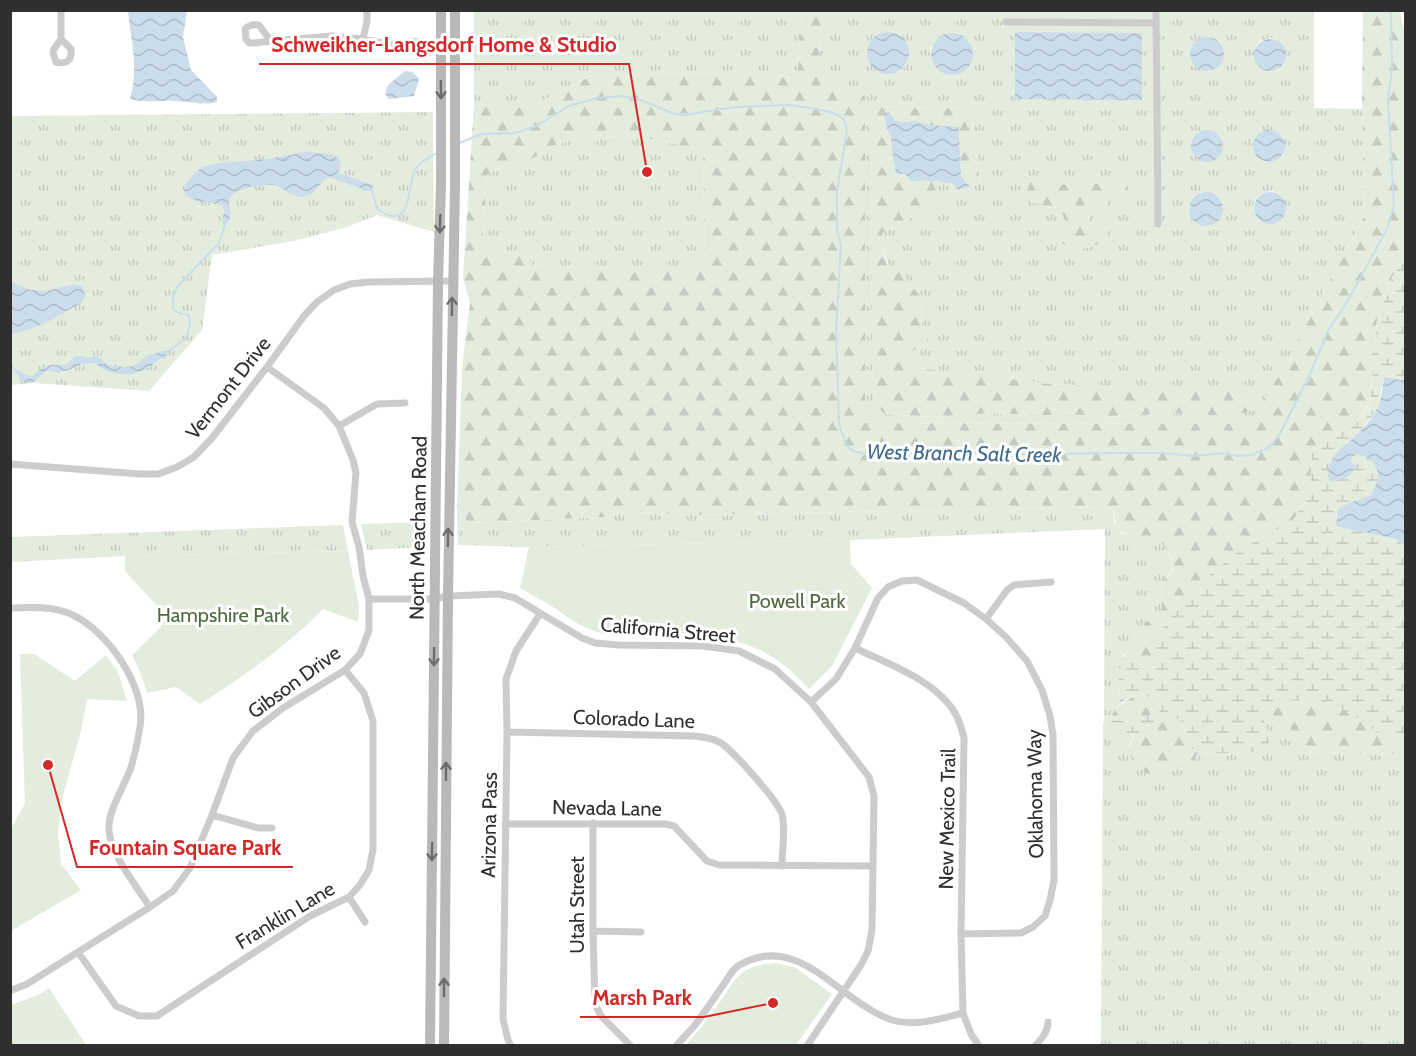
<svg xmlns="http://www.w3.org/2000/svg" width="1416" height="1056" viewBox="0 0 1416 1056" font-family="Cabin,sans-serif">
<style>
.grass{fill:url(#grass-tufts);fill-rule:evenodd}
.forest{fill:url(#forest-firs);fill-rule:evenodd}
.wetland{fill:url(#wetland-marsh)}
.park{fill:#e4ecde}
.water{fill:url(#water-waves)}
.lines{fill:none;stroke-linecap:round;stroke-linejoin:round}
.stream{stroke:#cbdceb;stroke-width:2}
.minor{stroke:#ccc;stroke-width:7}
.secondary{stroke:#b9b9b9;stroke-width:10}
.oneway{stroke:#6d6d6d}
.labels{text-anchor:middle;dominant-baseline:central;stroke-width:6;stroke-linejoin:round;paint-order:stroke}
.street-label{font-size:20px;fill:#2f2f2f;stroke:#fff}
.park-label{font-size:20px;fill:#4f693e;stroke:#fff}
.water-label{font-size:21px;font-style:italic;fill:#416b8e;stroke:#fff}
.leader{fill:none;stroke:#d62828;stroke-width:2}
.callout-dot{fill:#d62828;stroke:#fff;stroke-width:2}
.callout-label{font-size:21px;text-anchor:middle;font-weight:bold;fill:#d62828;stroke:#fff;stroke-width:6;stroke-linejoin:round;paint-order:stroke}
</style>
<defs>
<pattern id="grass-tufts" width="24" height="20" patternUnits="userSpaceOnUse" patternTransform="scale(1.5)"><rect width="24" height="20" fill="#e4ecde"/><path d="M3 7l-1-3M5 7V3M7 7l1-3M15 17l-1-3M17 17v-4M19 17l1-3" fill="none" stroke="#c4cbbf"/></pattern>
<pattern id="forest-firs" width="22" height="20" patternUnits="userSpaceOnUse" patternTransform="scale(1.5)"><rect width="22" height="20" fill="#e4ecde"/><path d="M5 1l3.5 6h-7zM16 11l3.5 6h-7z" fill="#c4cbbf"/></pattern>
<pattern id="wetland-marsh" width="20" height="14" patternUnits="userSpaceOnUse" patternTransform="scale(1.5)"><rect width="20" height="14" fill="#e4ecde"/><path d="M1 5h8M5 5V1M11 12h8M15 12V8" fill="none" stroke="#c4cbbf"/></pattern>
<pattern id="water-waves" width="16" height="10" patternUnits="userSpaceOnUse" patternTransform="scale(1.5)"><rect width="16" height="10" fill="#cbdceb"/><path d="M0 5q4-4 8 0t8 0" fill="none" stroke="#afbdca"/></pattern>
</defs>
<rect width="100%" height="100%" fill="#fff"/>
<path class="grass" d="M1015 10 1016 12H1142V10L1314 11V108L1362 109 1365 215 1252 424 865 423V97L830 88 818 72 823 11ZM958 34 964 37 969 41 932 61 930 54 931 47ZM1270 38 1275 39 1286 55 1282 65 1278 69 1254 49 1260 41ZM904 40C922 71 881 86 868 60ZM1223 48C1226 71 1201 80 1191 59ZM876 106 970 109 980 183 970 186 892 152 941 202 882 233V246L889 266 921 297 922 331 928 344 901 356 903 362 912 366 926 369 1002 379 1049 384 1122 387 1212 415 1170 413 1110 417 1093 415H1029L991 413 936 417 894 415 884 413 874 401 872 362 871 110ZM1199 132 1219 135 1222 140V151L1194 155C1189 146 1191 138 1199 132ZM1258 134 1284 154C1278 161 1272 163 1264 162L1253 143ZM1030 181 1041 185H1056L1092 209 1087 223 1107 228H1065V218L1059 208 1043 206ZM1273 191 1283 217 1275 223 1260 221C1247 208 1254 192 1273 191ZM1195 195H1216L1220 199 1223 209 1203 226C1188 220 1184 206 1195 195Z
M474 11H802L797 79 764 74 597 73 528 108 474 104Z
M433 112 434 232 377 215 347 227 294 241 212 255 202 330 149 391 34 383 11 385V116Z
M590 135 651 139 703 150 705 269H588L532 265 528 257 482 248 487 175 510 163 524 164 552 146Z
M1115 507 1114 521 1120 533 1130 535 1134 537 1135 547H1145L1160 542C1173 554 1180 571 1161 581L1162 606 1161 610 1155 614 1136 638 1133 647 1123 655 1118 692 1120 704 1116 708 1112 715 1104 717 1105 529 850 540 529 547 458 545 457 510 464 515 468 523 605 517C631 509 659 514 687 515Z
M423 522 422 547 367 550 361 524Z
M343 525 348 551 125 556 11 562V537Z
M1287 718 1300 752 1405 754V1045L1101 1046 1103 727 1118 731 1120 735 1125 739H1132L1129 746 1166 773 1195 760 1197 754 1264 752 1270 745 1265 724Z"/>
<path class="forest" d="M802 11H823L818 72 834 77 831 88 865 96V423L1252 424 1365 215 1362 109 1363 11H1400L1403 27 1406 32 1405 253 1392 278 1377 320 1370 402 1357 422 1329 436 1312 452 1310 495 1292 522 1243 548 1158 639C1156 652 1156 669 1137 664L1130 653H1126L1133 647 1136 638 1143 627 1155 614 1161 610 1162 606 1161 581C1181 571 1173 554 1160 542L1139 551 1135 548 1134 537 1116 530 1114 507 687 515C659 514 631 509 605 517L468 523 464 515 457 510 462 368 470 303 463 278 474 104 528 108 597 73 764 74 797 79ZM590 135 651 139 703 150 705 269H588L532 265 528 257 482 248 487 175 510 163 524 164 552 146Z
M875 106 970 109 980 183 970 187 961 176 959 127 931 125 915 121 902 122 894 120 887 129 891 137 892 152 912 182 925 180 932 182 941 203 882 233V246L888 266 897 268 921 297 922 331 928 336V344L901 356 904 362 912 366 926 369 1049 384 1122 387H1241L1252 389 1255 397 1251 410 1244 413 1212 415 1170 413 1110 417 1093 415H1029L991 413 936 417 894 415 884 413 878 408 874 401 872 362 871 110Z
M1030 181 1041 185 1126 183V190L1110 197 1104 209H1092L1087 222 1107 228 1108 239C1086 250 1084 252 1060 243 1065 227 1069 223 1059 208L1043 206 1030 202 1027 192Z
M1137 694 1156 699 1162 703 1161 710 1153 715 1120 721 1116 720 1112 715 1116 708Z
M1303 698 1342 709 1361 720 1381 736 1404 738 1405 754 1300 752 1287 719 1265 724 1262 711 1275 702Z
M1171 716C1188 721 1184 733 1190 746 1192 749 1195 751 1197 754L1195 760C1183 766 1167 776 1154 775 1145 774 1136 768 1132 759 1122 733 1152 724 1171 716Z"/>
<path class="wetland" d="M1405 253V379L1401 380 1384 377 1377 410 1356 436 1346 443 1351 462 1353 456C1366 452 1379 463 1378 477 1378 483 1373 490 1371 495L1352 502 1336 525 1395 539 1405 546V738L1381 736 1361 720 1342 709 1303 698 1275 702 1262 711 1270 745 1264 752 1197 754C1195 751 1192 749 1190 746 1184 733 1188 721 1171 716L1153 725H1148L1132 739H1125L1120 735 1118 731 1103 727 1104 717 1112 715 1116 720 1120 721 1153 715 1161 710 1162 703 1156 699 1137 694 1120 704C1118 690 1116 663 1126 653H1130L1137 664 1143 665 1150 663 1154 658 1158 639 1166 622 1210 575 1243 548 1292 522 1310 495 1312 452 1329 436 1357 422 1370 403 1377 320 1392 278Z"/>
<path class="park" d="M850 540 851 564 872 588 832 666 809 689C799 678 787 666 774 658 723 626 663 635 605 634 584 630 568 617 550 605 540 599 530 594 520 588L529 547Z
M348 551 359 606 358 622 323 609C286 647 244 676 200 704L176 687 147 693 141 674 132 655 161 627 158 607 125 571V556Z
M20 654H34L75 681 106 655 118 672 127 701 87 699 81 731 62 799 58 833 61 864 81 890 11 931V829L25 803Z
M777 963 794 967 832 994 796 1045H686C695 1034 705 1024 713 1012 735 983 735 965 777 963Z
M49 988 86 1045H11V1005L40 994Z"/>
<path class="water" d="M128 11H187L183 37 191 70 217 97V102C203 106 188 101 174 101 159 100 144 103 130 99 139 67 131 42 128 11Z
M1015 11 1142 10V12H1015Z
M1015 32 1142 33V100L1015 99Z
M867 53a21 21 0 1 1 42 0a21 21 0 1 1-42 0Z
M931 54a21 21 0 1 1 42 0a21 21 0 1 1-42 0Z
M1190 54a17 17 0 1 1 34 0a17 17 0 1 1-34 0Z
M1254 55a16 16 0 1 1 32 0a16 16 0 1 1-32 0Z
M405 71 413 72 419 79 414 96 389 99 385 94 388 85Z
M889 112 894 120 902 122 915 121 931 125 959 127 961 176 970 187 958 190 952 183H944L937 180 932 182 925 180 912 182 905 174H896L892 152 891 137 887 129 884 114Z
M1253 146a16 16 0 1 1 32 0a16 16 0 1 1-32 0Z
M1191 146a16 16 0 1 1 32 0a16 16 0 1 1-32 0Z
M306 152 324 153 339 158 341 164 338 173 367 183 374 186 368 191 328 177C320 182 316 193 307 196 297 200 286 190 277 186 267 182 240 188 232 195 224 203 236 213 226 225L222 223 225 211 222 205C210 202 171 202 188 181 194 173 200 167 210 165 224 161 240 162 256 160 272 159 289 155 306 152Z
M1254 208a16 16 0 1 1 32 0a16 16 0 1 1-32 0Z
M1189 209a17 17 0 1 1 34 0a17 17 0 1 1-34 0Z
M11 280C24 291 42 293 59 288 68 285 74 283 83 287L85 296 81 303 45 323 25 331 13 333 11 332Z
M164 351 167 358C154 359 155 365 146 369 128 378 109 376 95 363L81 364 69 370 58 373 48 370 32 383 21 382 17 374 19 371 31 377C44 365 49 364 66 365L76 356H82L88 358 94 356 98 357 110 366 125 367 132 366 138 363 148 355Z
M1384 377 1401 380 1405 379V546L1395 539 1336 526 1338 509 1352 502 1371 495C1373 490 1376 485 1377 480 1381 466 1367 452 1353 456L1351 462 1356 466C1349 479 1344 480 1330 481 1322 460 1344 447 1356 435 1362 430 1374 416 1377 409 1381 400 1383 387 1384 377Z"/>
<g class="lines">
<path class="stream" d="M459 143 482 134 514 133 522 131 536 126 569 106 597 98 622 96 643 101 675 114H690L735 107 790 105 827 111 838 115 844 120 847 131 837 191V230L841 245 836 330 839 425 847 446 853 451 865 454 917 453 949 456 963 452 1035 454 1118 453H1163L1193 456 1223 453 1237 456 1252 455 1266 449 1273 443 1281 432 1309 376 1329 329 1346 304 1387 229 1394 206 1388 97 1392 70 1391 10
M370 189C376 195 373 204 379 210 383 213 387 215 392 216 412 219 408 182 415 170 421 161 428 158 437 153
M163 354C180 344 193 338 189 315L181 314 173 309V298L177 287 216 246 219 242 226 222
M10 366 20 374"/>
<path class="minor" d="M1156 10 1158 224
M1006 22 1156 23
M61 39 71 49C72 60 67 65 56 62L53 53 54 49 61 39V10
M363 39 367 21V10
M272 41 267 36 259 25C253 24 249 25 245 29L246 39 249 43H254L272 41 332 36 363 39 393 45
M441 47C427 42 408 38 393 45L400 50 428 53 441 47H455
M339 426 377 404 405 403
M10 464 140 474H158L177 467 194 457 212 438 267 367 304 316 317 302 334 290 350 284 368 282 452 281
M369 599H435L448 596 499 594 515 598 582 638 595 643 619 645 703 646 739 651 775 669 811 702 869 777 874 796 872 930 868 951 861 965 807 1046
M10 608C31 607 54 606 73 615 108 632 147 687 140 727 138 740 135 754 131 767 125 786 107 811 109 831 111 855 137 887 150 907
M986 619 1007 590 1014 585 1051 582
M855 648C888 664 938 681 956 715 960 722 962 730 964 738L961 934 963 1013 971 1034 979 1046
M811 702 836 679 855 648 878 598 888 587 902 581 917 580 964 603 986 619 1006 637 1027 661 1042 690 1050 716 1053 735 1054 880 1050 900 1045 916 1033 927 1021 933 961 934
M507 732 694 736C704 737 712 738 721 743 734 752 777 800 782 814 786 830 782 850 782 866
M212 815 258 828H272
M593 823V931L595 1004 601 1016 631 1046
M505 824H665L674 826 707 861 719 865 873 866
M349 897 365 922
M593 931 641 932
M78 952 116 1006 139 1016H157L310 916 349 897 360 885 369 870 373 849V721L364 693 345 670
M10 991 27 984 150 907 173 891 190 868 212 815 233 758 253 731 283 708 345 670 360 654 365 641 369 630V599L363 576 359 547 352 522 356 473 353 460 339 426 324 408 267 367
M511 1046 508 1040 503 1019 507 732 506 679 516 651 540 614
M676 1046C682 1039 689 1032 695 1025 705 1012 714 998 724 984 728 978 732 970 738 966 798 929 840 1003 892 1020 916 1027 939 1019 963 1013
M1035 1046C1042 1038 1048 1032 1048 1022"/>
<path class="secondary" d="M430 1046 438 281 441 184V10
M444 1046 448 596 455 185V10"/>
</g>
<defs><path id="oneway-shaft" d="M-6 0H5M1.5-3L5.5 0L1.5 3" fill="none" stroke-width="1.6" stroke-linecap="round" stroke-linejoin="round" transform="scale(1.5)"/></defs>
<g class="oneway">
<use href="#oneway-shaft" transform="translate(441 90) rotate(89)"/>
<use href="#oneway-shaft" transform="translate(440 224) rotate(92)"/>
<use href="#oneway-shaft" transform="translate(452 306) rotate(-89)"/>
<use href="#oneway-shaft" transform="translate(448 537) rotate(-89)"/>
<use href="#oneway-shaft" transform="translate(434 657) rotate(91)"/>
<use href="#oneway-shaft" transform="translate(446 771) rotate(-90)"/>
<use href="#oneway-shaft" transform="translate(432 852) rotate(91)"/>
<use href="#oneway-shaft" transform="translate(444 987) rotate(-90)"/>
</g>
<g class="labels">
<g class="street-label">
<text transform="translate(228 388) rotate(-52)">Vermont Drive</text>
<text transform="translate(418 528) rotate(-89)">North Meacham Road</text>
<text transform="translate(668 630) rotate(5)">California Street</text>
<text transform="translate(294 682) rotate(-36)">Gibson Drive</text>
<text transform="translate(634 719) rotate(2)">Colorado Lane</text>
<text transform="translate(1035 794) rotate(-91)">Oklahoma Way</text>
<text transform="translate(607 808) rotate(1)">Nevada Lane</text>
<text transform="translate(947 819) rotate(-89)">New Mexico Trail</text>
<text transform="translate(489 825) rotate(-89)">Arizona Pass</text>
<text transform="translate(577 905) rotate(-90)">Utah Street</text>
<text transform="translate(285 915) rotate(-31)">Franklin Lane</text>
</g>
<g class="park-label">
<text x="797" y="601">Powell Park</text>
<text x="223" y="615">Hampshire Park</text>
</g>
<g class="water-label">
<text transform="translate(964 453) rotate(1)">West Branch Salt Creek</text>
</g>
</g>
<path class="leader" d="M647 172L629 64H259M48 765L77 867H293M773 1003L704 1017H580"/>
<g class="callout-dot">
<circle cx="647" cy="172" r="6"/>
<circle cx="48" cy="765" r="6"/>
<circle cx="773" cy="1003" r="6"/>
</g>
<g class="callout-label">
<text x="444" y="52">Schweikher-Langsdorf Home &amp; Studio</text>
<text x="185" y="855">Fountain Square Park</text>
<text x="642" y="1005">Marsh Park</text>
</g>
<rect width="1416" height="1056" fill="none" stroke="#2f2f2f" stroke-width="24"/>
</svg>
